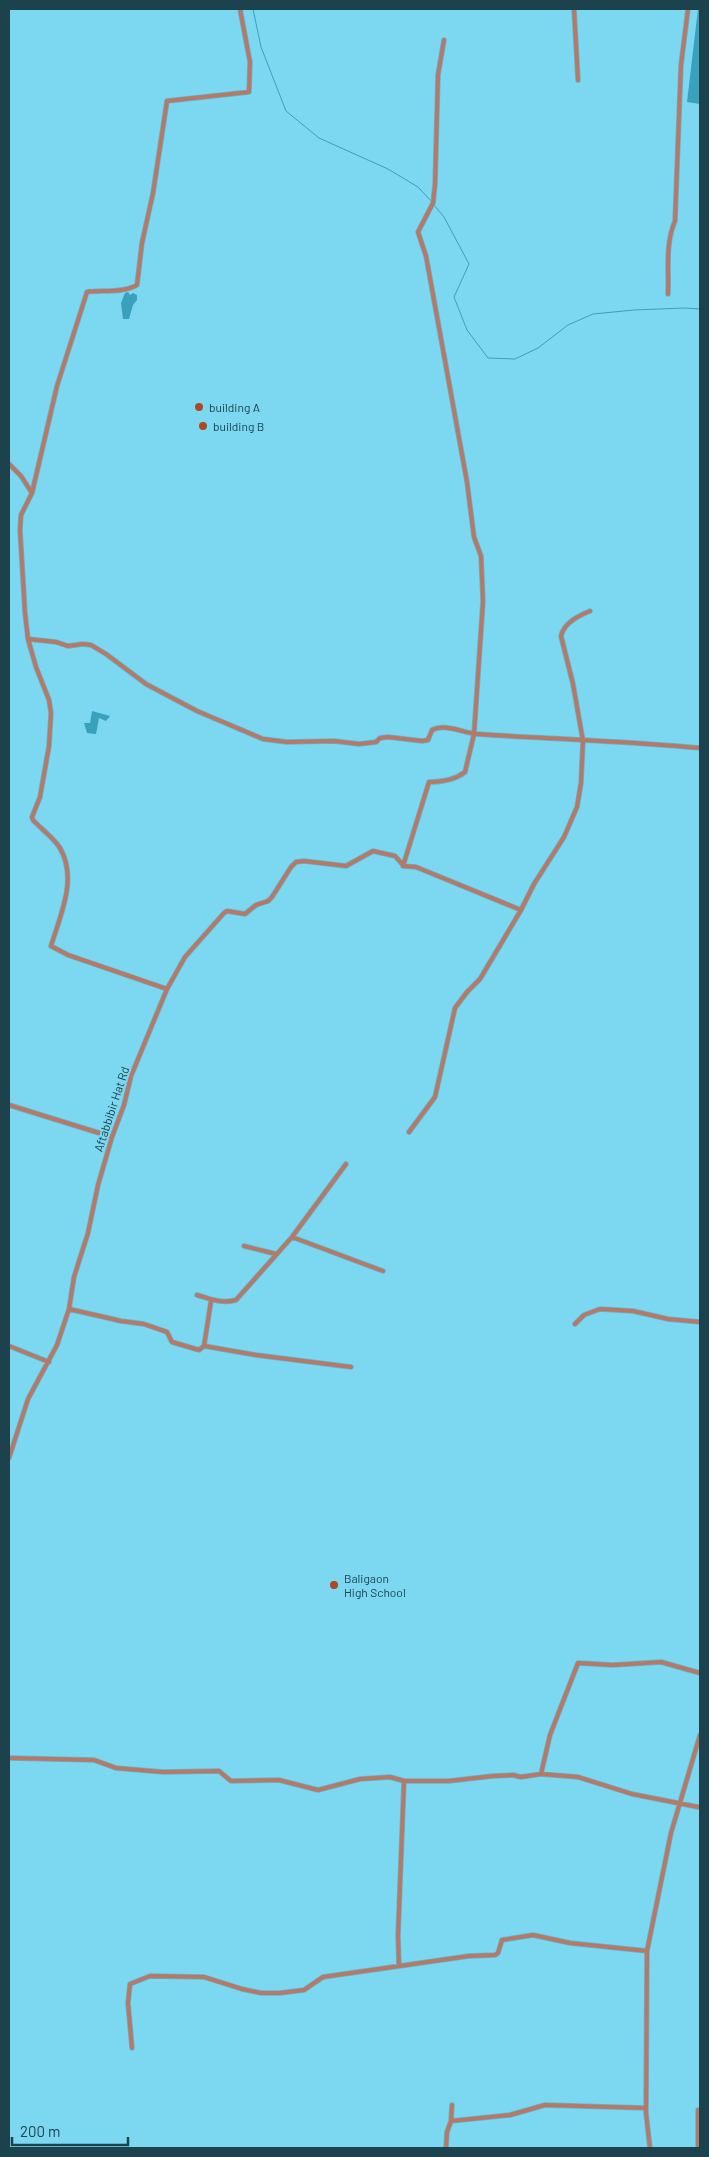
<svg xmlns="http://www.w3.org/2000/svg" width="709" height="2157" viewBox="0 0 709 2157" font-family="Barlow,sans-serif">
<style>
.water{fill:#39a1bb}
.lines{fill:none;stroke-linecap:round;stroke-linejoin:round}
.stream{stroke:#39a1bb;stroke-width:1}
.street-casing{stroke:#65b3ca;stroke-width:5.5}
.street{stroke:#b77966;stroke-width:4}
.poi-dot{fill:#af4724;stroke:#7cd7f1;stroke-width:2}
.labels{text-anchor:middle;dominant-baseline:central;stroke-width:4;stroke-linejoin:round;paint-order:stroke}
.poi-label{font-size:12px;fill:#1c434d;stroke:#7cd7f1;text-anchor:start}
.street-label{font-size:12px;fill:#1c434d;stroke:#7cd7f1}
</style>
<rect width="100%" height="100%" fill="#7cd7f1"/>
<path class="water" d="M698 9H700V104L687 102Z
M128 292 130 295 133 293 137 295V300L133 305 129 319H123L121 303 125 293Z
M92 711 110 716 106 721 99 718 96 734 87 733 84 723H90Z"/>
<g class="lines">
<path class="stream" d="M253 9 261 47 286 111 319 138 388 169 418 187 432 202
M434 205 444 217 469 264 454 297 467 330 488 358 515 359 538 348 568 325 593 314 634 310 685 308 700 309"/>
<g class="street-casing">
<path id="street" d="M574 9 578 80
M668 294C669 270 665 244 675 221L681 65 688 9
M9 464 21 476 32 493
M28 639 56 642 68 646 83 644 91 645 106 654 146 684 197 711 263 739 287 742 334 741 359 744 376 742 380 738 388 737 422 741 428 740 432 730C445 723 464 733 477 734 552 739 626 741 700 748
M403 866 429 782C441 782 455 780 465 772L474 734 483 601 481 556 474 537 467 482 426 256 418 232 433 203 435 185 438 75 444 40
M403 866 416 867 521 910
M167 989 68 955 51 946C60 916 78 879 60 848 54 838 41 829 33 820L32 817 40 797 49 746 51 713 49 700 36 667 28 639 25 613 20 530 21 515 32 493 57 386 87 292C102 290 124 293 137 285L142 243 153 193 167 101 249 92 250 62 240 9
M9 1105 112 1137
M409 1132 435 1097 455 1008 467 992 480 979 521 910 534 884 564 837 577 807 581 783 583 741 573 684 561 636C564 623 578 616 590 611
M292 1237 383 1271
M244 1246 276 1254
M197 1295C211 1299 221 1304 236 1300L292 1237 346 1164
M211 1301 204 1346 256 1355 351 1367
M69 1309 121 1321 144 1324 167 1332 172 1342 199 1350 204 1346
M575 1324 584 1315 600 1309 633 1311 668 1319 700 1322
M9 1346 49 1362
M9 1458 28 1399 57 1345 69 1309 74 1277 88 1233 98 1185 112 1137 124 1105 131 1076 167 989 185 957 224 913 227 911 245 914 256 905 268 901 272 897 291 867 296 862 304 861 346 866 373 851 395 856 403 865
M9 1758 94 1760 116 1768 163 1772 219 1771 231 1781 279 1780 318 1790 360 1779 390 1777 404 1781H449L493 1776 513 1775 521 1777 541 1774 578 1777 632 1794 698 1807
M541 1774 550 1735 578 1663 613 1665 661 1662 700 1673
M399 1965 398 1936 404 1781
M132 2048 128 2003 130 1984 150 1976 204 1977 242 1989 261 1993H280L304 1990 323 1977 469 1956 495 1955 498 1953 502 1940 533 1935 570 1943 647 1951
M451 2121 452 2105
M446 2148 447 2132 451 2121 510 2115 545 2105 646 2108
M650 2148 646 2113 647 1951 671 1833 700 1735
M698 2148V2110"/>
</g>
<use href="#street" class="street"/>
</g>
<g class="poi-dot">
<circle cx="199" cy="407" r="5"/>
<circle cx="203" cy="426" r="5"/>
<circle cx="334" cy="1585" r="5"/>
</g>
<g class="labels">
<g class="poi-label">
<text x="209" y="407">building A</text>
<text x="213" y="426">building B</text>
<text x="344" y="1578">Baligaon<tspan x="344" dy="14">High School</tspan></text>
</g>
<g class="street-label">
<text transform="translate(111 1109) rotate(-72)">Aftabbibir Hat Rd</text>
</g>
</g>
<rect width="709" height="2157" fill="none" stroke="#1c434d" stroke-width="20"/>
<path d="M12 2137v8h116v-8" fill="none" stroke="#1c434d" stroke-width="2.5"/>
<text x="20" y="2137" font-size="15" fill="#1c434d" stroke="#7cd7f1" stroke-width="4" paint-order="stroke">200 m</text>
</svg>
